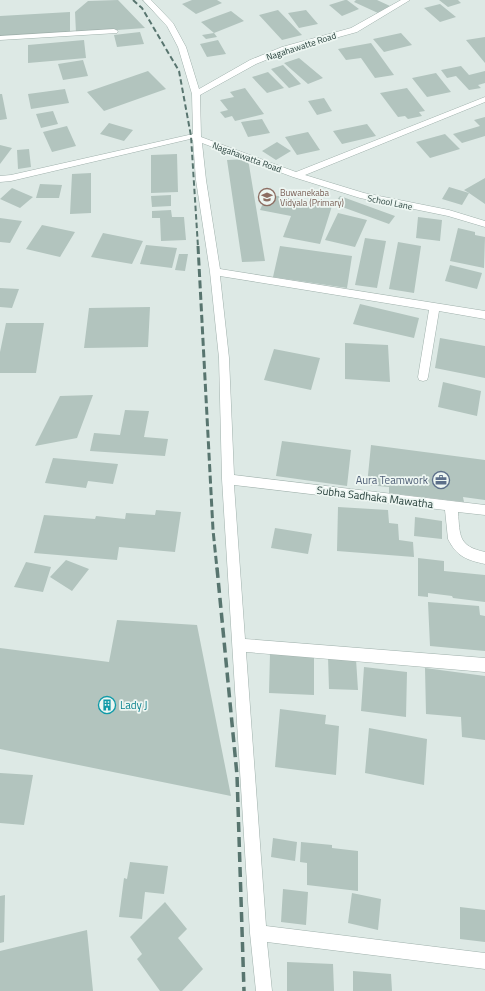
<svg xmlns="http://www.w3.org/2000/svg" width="485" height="991" viewBox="0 0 485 991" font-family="'Titillium Web',sans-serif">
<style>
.building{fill:#b2c4be}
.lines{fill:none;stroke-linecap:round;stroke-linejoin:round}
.minor-casing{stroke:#a0b1ac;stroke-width:1}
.minor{fill:#fff;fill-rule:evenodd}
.rail-far2{stroke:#58756f;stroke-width:2;stroke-dasharray:5.5 3;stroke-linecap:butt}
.rail-far1{stroke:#58756f;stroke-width:3;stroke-dasharray:8 3.5;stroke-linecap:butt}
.rail{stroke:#58756f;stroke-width:3.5;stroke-dasharray:10 5;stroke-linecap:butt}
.labels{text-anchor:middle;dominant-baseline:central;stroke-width:3.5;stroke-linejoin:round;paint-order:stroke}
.far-street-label{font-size:9px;fill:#1f3934;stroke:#edf6f2}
.far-education-label{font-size:9px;fill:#785e54;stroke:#edf6f2;text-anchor:start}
.service-label{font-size:11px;fill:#4e5e75;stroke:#edf6f2;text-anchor:end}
.street-label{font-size:11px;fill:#1f3934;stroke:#edf6f2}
.culture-label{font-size:11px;fill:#0d838f;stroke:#edf6f2;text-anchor:start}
</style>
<rect width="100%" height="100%" fill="#dde9e5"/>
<path class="building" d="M118 0 145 28 76 33 75 12 88 1Z
M192 0H217L222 3 196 14 182 4Z
M345 0H347L359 9 342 16 329 5Z
M356 0H377L390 6 378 13 354 2Z
M439 0H458L461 3 448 7Z
M440 4 456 17 440 22 424 8Z
M278 10 302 35 282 40 259 15Z
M306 10 318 24 299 28 288 13Z
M231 11 244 21 214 33 201 22Z
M70 12V32L0 37V16Z
M140 32 144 44 117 47 114 35Z
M214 33 217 37 206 39 202 35Z
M401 33 412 45 384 52 373 39Z
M485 37V63L466 40Z
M84 40 86 58 28 63V45Z
M218 40 226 54 207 57 200 44Z
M371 43 394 75 375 78 361 58 346 60 338 49Z
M299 58 323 78 308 84 284 63Z
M83 60 88 76 63 80 58 64Z
M283 65 301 84 289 88 271 69Z
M461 66 469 75 485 71V83L478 85 481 88 469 90 456 76 447 78 441 70Z
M148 71 166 89 104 111 87 92Z
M268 72 284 88 267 93 252 77Z
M436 73 451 92 427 97 412 78Z
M245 88 264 114 235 121 232 116 225 118 220 112 228 110 220 100 234 97 230 92Z
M407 88 425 111 419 112 422 116 408 119 405 116 398 117 380 93Z
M65 89 69 103 31 109 28 94Z
M0 94H2L7 119 0 120Z
M324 98 332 111 317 115 308 101Z
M53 111 58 124 41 128 36 114Z
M485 117V136L462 143 453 134 480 126 474 120Z
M262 119 270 133 248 137 241 122Z
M109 123 133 130 124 141 100 134Z
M367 124 376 136 342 144 333 131Z
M67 126 76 146 52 152 43 132Z
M308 132 320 150 297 155 285 137Z
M445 134 460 149 430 158 416 142Z
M277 142 291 151 276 160 262 151Z
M0 145 12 148 0 164Z
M29 149 31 167 18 169 17 150Z
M177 154 178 192 151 193V155Z
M248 159 265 261 242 262 227 160Z
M91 173V213L70 214 72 174Z
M485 178V204L469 193 462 205 442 199 449 187 469 193 464 190Z
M40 184 62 185 59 198H36Z
M12 188 33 197 20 208 0 199Z
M267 194 332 206 320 244 283 237 291 216 260 210Z
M171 195V206L152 207 151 196Z
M340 196 395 216 389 224 334 204Z
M171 210 172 217H184L186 240 161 241 160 218H152V211Z
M338 213 367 220 355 247 325 240Z
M418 217 442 220 440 241 416 238Z
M0 218 22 221 10 243 0 242Z
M42 225 75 232 60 257 26 249Z
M458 228 475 232V235L485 237 484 268 450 261Z
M103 233 143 241 132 264 91 257Z
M365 238 386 241 377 288 355 285Z
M398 242 421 246 414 293 389 289Z
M146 245 177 248 172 268 140 264Z
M280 246 352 256 347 288 273 277Z
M179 254H188L185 271 175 270Z
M450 265 482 273 477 289 445 281Z
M0 288 19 289 12 308 0 307Z
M360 304 419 318 414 338 353 324Z
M150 307 148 347 84 348 89 308Z
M6 323H44L36 373H0V352Z
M440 338 485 346V378L435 368Z
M345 343 388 345 390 382 345 379Z
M274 349 320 358 311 390 264 380Z
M443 382 481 391 477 416 438 407Z
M93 395 77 438 35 446 60 396Z
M125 410 149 411 144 437 168 439 165 456 90 451 94 433 120 435Z
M282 441 351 450 347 486 276 476Z
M371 445 485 460V500L463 497 464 502 389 493V487L367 485Z
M53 458 118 464 113 484 88 481 86 488 45 483Z
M338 507 388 510 389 523 398 524 399 540 413 542 414 557 337 551Z
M156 510 181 512 175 552 119 547 117 560 34 553 44 515 95 519 96 516 125 519 126 513 155 515Z
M415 517 442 521V539L414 536Z
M275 528 312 534 308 554 271 548Z
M418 558 444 561V571L485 575V602L453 598 452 596 428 593V597L418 596Z
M66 560 89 569 72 591 50 577Z
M26 562 51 567 43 592 14 587Z
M428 602 479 606 480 615 485 616V651L430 646Z
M117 620 197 625 231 796 0 749V648L109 662Z
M270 654 314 656V695L269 693Z
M328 657 356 659 358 690 329 689Z
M364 667 407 672 406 717 361 711Z
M425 668 485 676V740L462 737 461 717 426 714Z
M280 709 326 715 325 724 339 726 336 775 275 767Z
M369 728 427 739 424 785 365 773Z
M0 773 33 775 24 825 0 823Z
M273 838 297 842 295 861 271 857Z
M301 842 332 845V848L358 851V891L307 885V863L300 862Z
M130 862 168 866 164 894 145 892 142 919 119 917 124 878 127 879Z
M283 889 308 892 306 925 281 922Z
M352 893 381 899 378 930 348 923Z
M5 895 4 942 0 943V896Z
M165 902 187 929 178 938 203 969 182 991H160L137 959 142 954 130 937Z
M460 907 485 910V942L460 939Z
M87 930 93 991H0V951Z
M287 962 333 964 334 991H287Z
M353 971 391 974 392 991H353Z"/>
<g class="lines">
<g class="minor-casing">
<path id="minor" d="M143 0H151L173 23 186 47 199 89 250 60 282 47 351 28 401 0H410L357 32 288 51 256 64 200 95 201 137 296 172 485 97V102L305 175 364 193 449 210 485 221V227L448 216 360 198 293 177 202 143 206 180 220 269 485 311V319L439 311 428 377 427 380 423 381 419 380 418 377 429 310 220 276 229 358 234 475 485 505V515L458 512C460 536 458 546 485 552V564C467 560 457 557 448 539L445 510 234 485 245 639 485 658V672L246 652 266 926 485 953V969L267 942 272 991H256L250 933 222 479 219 358 210 272 196 180 193 140 190 139 11 181 0 182V176L11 175 193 134 192 94 178 47 167 26Z
M114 29 118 31 117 33 0 40V36Z"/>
</g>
<use href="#minor" class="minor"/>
<path class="rail-far2" d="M133 0 142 8 179 71 191 136 198 247"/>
<path class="rail-far1" d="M198 246 213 530 217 569"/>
<path class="rail" d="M217 568 237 775 244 991"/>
</g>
<defs>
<g id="school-ring" transform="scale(0.9)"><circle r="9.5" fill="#edf6f2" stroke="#8d6e63" stroke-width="1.5"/><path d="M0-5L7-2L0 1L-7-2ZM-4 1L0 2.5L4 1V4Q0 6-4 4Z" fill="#8d6e63"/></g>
<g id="office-ring" transform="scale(0.9)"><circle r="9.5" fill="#edf6f2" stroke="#5c6f8a" stroke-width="1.5"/><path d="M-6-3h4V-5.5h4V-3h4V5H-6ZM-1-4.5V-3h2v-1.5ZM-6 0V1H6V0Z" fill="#5c6f8a"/></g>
<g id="building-ring" transform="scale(0.9)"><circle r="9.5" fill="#edf6f2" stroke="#0f9aa8" stroke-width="1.5"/><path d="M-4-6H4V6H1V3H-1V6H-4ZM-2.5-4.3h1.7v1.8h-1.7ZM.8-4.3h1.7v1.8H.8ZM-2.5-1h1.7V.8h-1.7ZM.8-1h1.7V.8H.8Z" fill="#0f9aa8"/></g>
</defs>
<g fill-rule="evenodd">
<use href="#school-ring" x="267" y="197"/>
<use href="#office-ring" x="441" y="480"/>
<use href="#building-ring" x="107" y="705"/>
</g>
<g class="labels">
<g class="far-street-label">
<text transform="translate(301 46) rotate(-18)">Nagahawatte Road</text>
<text transform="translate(247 157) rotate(20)">Nagahawatta Road</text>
<text transform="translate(390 202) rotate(11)">School Lane</text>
</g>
<g class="far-education-label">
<text x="280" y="192">Buwanekaba<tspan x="280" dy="10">Vidyala (Primary)</tspan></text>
</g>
<g class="service-label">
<text x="428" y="480">Aura Teamwork</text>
</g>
<g class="street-label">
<text transform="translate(375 497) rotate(7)">Subha Sadhaka Mawatha</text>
</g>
<g class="culture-label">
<text x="120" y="705">Lady J</text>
</g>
</g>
</svg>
